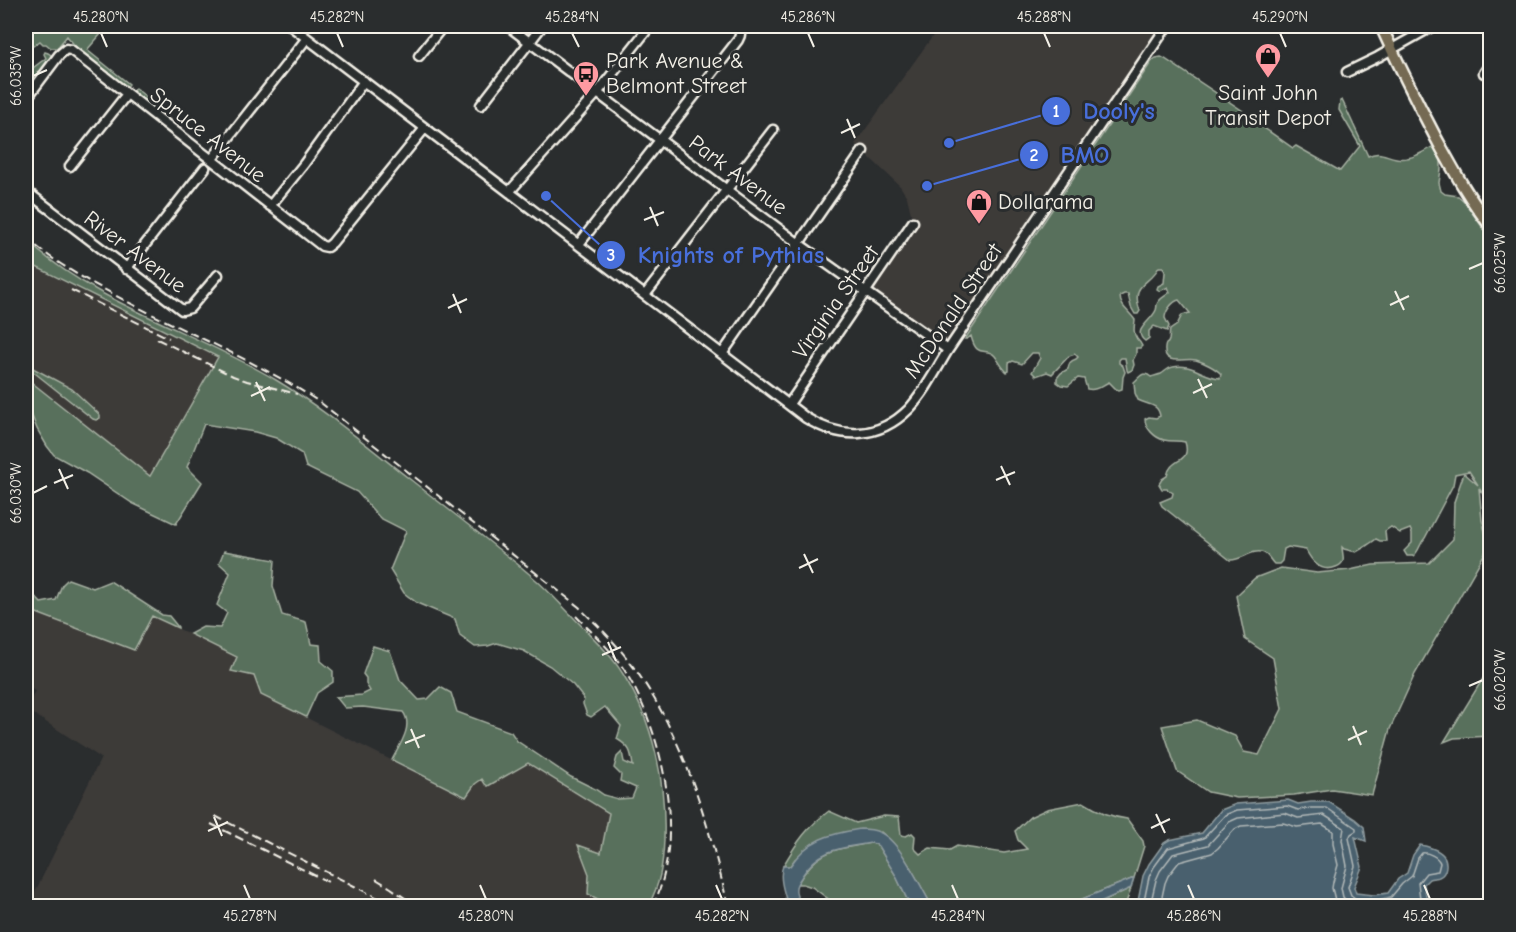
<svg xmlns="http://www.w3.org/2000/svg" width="1516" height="932" viewBox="0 0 1516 932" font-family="'Comic Neue',sans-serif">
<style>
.built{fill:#3d3a38}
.green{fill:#586f5b;stroke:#a6b0a2;stroke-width:1.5}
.water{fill:#4a616e;stroke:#8e9b9f;stroke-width:1.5}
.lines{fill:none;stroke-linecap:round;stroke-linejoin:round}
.shore{stroke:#b0b7b7;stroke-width:1.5}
.minor-casing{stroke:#f4f1e8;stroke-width:13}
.major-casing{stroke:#f4f1e8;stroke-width:15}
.minor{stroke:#2a2d2e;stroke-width:8}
.major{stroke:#746b52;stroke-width:10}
.rail{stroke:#f4f1e8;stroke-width:2;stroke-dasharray:9 4.5;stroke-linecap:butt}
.ticks{fill:none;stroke:#f4f1e8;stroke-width:2}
.labels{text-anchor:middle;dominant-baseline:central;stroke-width:6;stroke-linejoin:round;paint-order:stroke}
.poi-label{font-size:22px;fill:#f4f1e8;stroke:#2a2d2e;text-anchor:start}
.street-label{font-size:22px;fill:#f4f1e8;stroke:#2a2d2e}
.leader{fill:none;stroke:#486fdb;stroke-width:2}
.callout-dot{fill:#486fdb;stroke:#2a2d2e;stroke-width:2}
.mark-label{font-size:18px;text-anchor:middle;font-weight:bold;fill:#fff}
.callout-label{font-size:24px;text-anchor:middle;font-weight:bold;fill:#486fdb;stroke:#2a2d2e;stroke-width:6;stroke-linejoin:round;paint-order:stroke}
.neatline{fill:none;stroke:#f4f1e8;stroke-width:2}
.ticks-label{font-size:15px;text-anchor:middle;fill:#f4f1e8}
</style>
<rect width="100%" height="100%" fill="#2a2d2e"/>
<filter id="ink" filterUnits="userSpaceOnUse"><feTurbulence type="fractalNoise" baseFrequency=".0167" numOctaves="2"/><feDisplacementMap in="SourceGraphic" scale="12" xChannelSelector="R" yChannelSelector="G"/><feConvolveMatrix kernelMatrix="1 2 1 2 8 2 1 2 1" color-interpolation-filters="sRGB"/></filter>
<g filter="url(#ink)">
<path class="built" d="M940 26H1167L948 350 865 292 913 222 907 197 900 186 855 144Z
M26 261 28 263 218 356 150 476 26 378Z
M26 609 134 649 152 616 237 657 254 676 261 695 465 797 475 784 482 779 488 786 528 763 609 813 601 854 578 845 589 874 588 894 611 906H28L101 758 26 709 35 691 26 686Z"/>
<path class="green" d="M26 26H108L87 50 129 84 128 86H125L80 52 67 36 57 48H51L46 44H43L40 41 26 51Z
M45 52 48 53 51 55 52 59 26 93V73L46 58 44 54Z
M1161 57 1165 59 1252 117 1254 121 1293 148 1296 146 1340 171 1360 146 1339 110 1340 101 1342 100 1368 156C1379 150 1385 156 1396 158 1409 161 1424 152 1434 146L1441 160V169L1439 183 1441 191 1445 194 1458 196 1464 201 1490 238V505L1479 488 1482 520 1489 546 1415 674 1390 729 1372 795 1332 789 1294 795 1237 798 1208 792 1177 771 1162 726 1197 720 1235 736 1244 752 1259 755 1282 709 1273 658 1245 639 1236 596 1255 578 1281 568 1317 573 1350 570 1373 565 1429 563 1453 539 1454 502 1464 473 1478 485 1469 471 1455 474 1453 485 1425 538C1419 544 1420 551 1413 556H1407L1404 551 1412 543V533L1410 529 1400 533 1391 527 1385 531 1386 541H1380L1376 539C1374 541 1360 550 1356 552L1344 549 1342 547C1342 551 1344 557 1343 561 1342 564 1339 566 1336 567 1321 573 1312 562 1306 550L1288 547 1284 549 1282 561 1279 564H1274C1271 561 1268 555 1264 553 1253 548 1241 561 1230 560L1162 506 1160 502 1172 497 1173 493 1167 489H1162L1159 484 1162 479 1167 476C1170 457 1192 464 1185 442 1178 440 1172 442 1164 440 1155 438 1145 428 1145 419L1149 417 1156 418 1160 416C1158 403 1147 405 1138 400L1135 393 1134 382C1140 377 1143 370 1151 377 1154 376 1158 375 1161 374 1165 372 1167 368 1173 367 1193 363 1203 377 1220 378L1221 374C1216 368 1203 362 1196 360 1186 357 1163 367 1165 348 1166 340 1167 347 1169 340 1170 336 1169 333 1170 330L1177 325 1182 315 1190 313 1179 300C1173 301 1165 311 1165 318L1169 326 1167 331 1154 326 1149 331V338L1145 341C1131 330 1152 321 1156 310 1158 304 1155 306 1159 301 1162 297 1166 296 1170 292L1168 287 1160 291 1157 289 1158 286 1164 283 1165 272 1163 267H1159C1149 286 1130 282 1140 311L1138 314H1135L1131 307 1128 294H1124L1120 296C1120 307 1129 311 1135 320 1134 327 1133 334 1137 339 1139 341 1141 343 1142 346L1140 348H1136V354L1133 360 1134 365 1132 370 1128 372 1127 370 1125 358H1121L1119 360V363L1123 366 1125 372 1123 377 1122 389 1119 390 1116 389 1109 382C1100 386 1097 391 1087 389L1084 379 1078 378 1068 386 1061 385 1057 382V378L1061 373 1068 369C1069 363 1070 361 1076 359L1078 357 1075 354 1069 356 1052 374 1047 372 1036 376 1032 372 1040 358 1038 353H1032L1022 364 1013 361 1009 363V371L1007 372C1001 367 999 361 995 356 986 346 977 360 971 336L967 339H965L1152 61 1156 58Z
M135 88 164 111 162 115 132 92Z
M26 240C97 305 194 331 276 380 324 409 367 446 411 480 440 503 469 525 497 548 510 558 523 568 535 579 549 591 561 605 574 618 591 636 610 653 623 674 654 723 666 782 664 840 663 864 660 885 648 906H611L588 894 589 874 578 845 601 853 609 813 528 763 488 786 485 784 482 779 475 784 466 797 392 760C399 746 414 726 403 712L363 707 345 708 336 697 362 695 370 691 366 684V678L363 674 373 646 390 651 400 680 419 700 428 699 440 687 451 693 457 712 511 732 517 741 571 777 595 789 604 795 618 799 632 798 636 788 620 781 621 775 614 768 617 757 622 752 624 762 633 766C631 751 630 747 617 739L621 726 605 707 591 717 587 715 583 704 584 699 573 685 550 666 524 651 497 643 488 646 475 647 460 636 455 619 417 603 404 593 390 570 406 531 380 518 357 492 306 467 302 454 276 438 255 432 204 424 187 467 202 482 176 524 132 503 87 473 54 455 47 446 37 429 26 401V378L150 476 218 357 28 263 26 261Z
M31 367 72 389 100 415V418L96 420 93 419 31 370Z
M224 551 275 560 273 586 282 615 306 622 311 644 320 645 321 661 333 671V682L317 693 306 717 261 695 254 676 231 671 237 657 190 634 203 627 220 628 227 613 217 605 230 573 219 563Z
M68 579 93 588 110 581 162 615 169 616 178 627V628L152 616 134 650 26 609V587L41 603 56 600 62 585Z
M1490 663V736L1454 738 1444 742 1487 672Z
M1083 802C1097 811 1110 817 1127 819L1143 841 1144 846 1134 878 1065 906H932C917 881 905 851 881 832L795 859 790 866H783C797 842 807 827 829 811L856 823 884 816 899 817 901 835 906 836 912 833 915 836 914 848 920 854 930 848 950 850 957 846 1004 853 1027 849 1018 840 1015 831 1030 817 1047 809Z
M871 843 875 844 878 846 895 874 907 899 913 906H838L812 887 803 884H797C818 849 833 850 871 843Z
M1131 888 1125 906H1091H1092Z"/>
<path class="water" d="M1288 800 1298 804 1311 802H1329L1355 819 1364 827 1366 841 1355 837 1362 867 1354 887 1356 893 1374 895 1388 893 1398 879 1407 873 1413 855 1420 845C1427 846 1439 850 1443 855 1448 861 1447 874 1439 877 1438 878 1431 878 1429 879L1424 884 1428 906H1137L1143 876 1149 864 1164 843 1169 840 1202 833 1221 810 1236 804Z
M860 829C867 829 873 829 879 832 900 840 920 886 932 906H913L907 899 895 874 878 846 875 844 871 843C842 848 819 848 802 876 800 880 796 884 796 888 795 894 799 901 800 906H788C785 895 778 877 783 866H790C808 839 829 834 860 829Z
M1134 878 1131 888 1091 906H1065Z"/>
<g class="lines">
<path class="shore" d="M1143 906 1149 877 1154 867 1168 848 1204 838 1225 815 1237 810 1287 806 1298 810 1312 808H1327L1356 828V831L1351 834 1349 838 1355 866 1348 887 1351 895 1356 899 1374 901 1391 897 1402 884 1412 876 1418 858 1422 853C1428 852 1438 857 1440 863L1438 871 1426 873 1418 883 1421 906
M1150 906 1156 880 1160 871 1173 854 1208 845 1229 822 1238 818 1285 813 1298 818 1324 815 1344 828 1342 840 1347 866 1341 888 1343 897 1347 902 1357 906
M1160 906 1165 883 1168 876 1179 862 1212 853 1218 848 1235 829 1241 826 1283 823 1297 827 1322 824 1333 831V844L1338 865 1333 882 1332 888 1335 900 1339 906"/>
<g class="minor-casing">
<path id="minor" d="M291 26 806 418C841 440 879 439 909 409 925 392 936 370 948 350L1167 26
M508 26 799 244 948 350
M419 56 443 26
M1347 72 1378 57 1433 26
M1484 73 1490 64
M26 99 59 55 66 49 71 50 322 246 327 247 332 243 425 128
M481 105 542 26
M212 159 307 38
M70 166 127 94
M26 191 182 310 190 308 218 275
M509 192 598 92 650 26
M270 206 304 164 364 81
M579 244 738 40C741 35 741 31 739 26
M126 269 205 168
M645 295 773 130
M722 354 863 151
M789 404 913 222"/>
</g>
<g class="major-casing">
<path id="major" d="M1381 26C1398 64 1417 102 1436 138 1453 169 1469 199 1490 225"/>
</g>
<use href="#minor" class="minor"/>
<use href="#major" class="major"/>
<path class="rail" d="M26 237C55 264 90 282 126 301 191 335 259 362 321 403L579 607C587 616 597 624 605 633 676 707 705 809 728 906
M71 290 169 338
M157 339 233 376 247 381 297 394
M576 616C593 634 612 650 625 671 664 735 686 837 653 906
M215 816 394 906
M211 824 330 883
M376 879 391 888 416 906"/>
</g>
</g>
<path class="ticks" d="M101 33 107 47M337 33 343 47M572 33 579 47M808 33 814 47M1044 33 1050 47M1280 33 1286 47M33 76 47 70M847 119 855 138M841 133 860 124M650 207 658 226M644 220 664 212M1469 269 1483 263M1395 291 1404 310M453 294 461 313M1390 305 1409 296M448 308 467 299M1198 379 1207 398M256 382 265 401M1193 393 1212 384M251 396 270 387M1001 466 1010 485M59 469 68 489M996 480 1015 472M54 483 73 475M33 493 47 486M804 554 813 573M799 568 818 559M608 642 616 661M602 655 621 647M1469 686 1483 680M1353 726 1361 745M411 729 419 748M1348 740 1367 731M405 743 425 735M1156 814 1165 833M214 817 222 836M1151 828 1170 819M208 831 228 822M244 885 250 899M480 885 486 899M716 885 722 899M952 885 958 899M1188 885 1194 899M1424 885 1430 899"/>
<defs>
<g id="shop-pin" transform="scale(1.35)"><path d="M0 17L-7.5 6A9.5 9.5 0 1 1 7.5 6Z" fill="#ff9aa2" stroke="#2a2d2e"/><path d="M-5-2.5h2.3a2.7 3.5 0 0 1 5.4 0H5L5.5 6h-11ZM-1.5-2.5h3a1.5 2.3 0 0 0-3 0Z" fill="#111"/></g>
<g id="bus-pin" transform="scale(1.35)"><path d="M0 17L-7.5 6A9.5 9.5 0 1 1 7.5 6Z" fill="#ff9aa2" stroke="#2a2d2e"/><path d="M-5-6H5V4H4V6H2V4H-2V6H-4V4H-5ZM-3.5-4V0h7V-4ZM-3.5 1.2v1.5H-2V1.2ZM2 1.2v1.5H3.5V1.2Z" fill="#111"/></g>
</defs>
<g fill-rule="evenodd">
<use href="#shop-pin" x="1268" y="56"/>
<use href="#bus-pin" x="586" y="74"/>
<use href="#shop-pin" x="979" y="202"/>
</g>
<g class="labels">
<g class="poi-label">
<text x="606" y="61">Park Avenue &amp;<tspan x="606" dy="25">Belmont Street</tspan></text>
<text x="1268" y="93" text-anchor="middle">Saint John<tspan x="1268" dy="25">Transit Depot</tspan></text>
<text x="998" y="202">Dollarama</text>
</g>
<g class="street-label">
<text transform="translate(208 135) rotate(38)">Spruce Avenue</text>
<text transform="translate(738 175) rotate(37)">Park Avenue</text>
<text transform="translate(135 252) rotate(37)">River Avenue</text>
<text transform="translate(836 302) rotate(-55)">Virginia Street</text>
<text transform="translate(953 311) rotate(-56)">McDonald Street</text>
</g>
</g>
<path class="leader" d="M949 143L1056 111M927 186L1034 155M546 196L611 255"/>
<g class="callout-dot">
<circle cx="949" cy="143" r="6"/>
<circle cx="927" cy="186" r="6"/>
<circle cx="546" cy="196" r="6"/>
<circle cx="1056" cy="111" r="15"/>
<circle cx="1034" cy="155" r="15"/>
<circle cx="611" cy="255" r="15"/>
</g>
<g class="mark-label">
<text x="1056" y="117">1</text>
<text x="1034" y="161">2</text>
<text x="611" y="261">3</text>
</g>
<g class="callout-label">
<text x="1119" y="119">Dooly's</text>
<text x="1085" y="163">BMO</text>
<text x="731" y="263">Knights of Pythias</text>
</g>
<rect width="1516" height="932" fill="none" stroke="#2a2d2e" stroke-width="66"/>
<rect x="33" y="33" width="1450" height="866" class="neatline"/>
<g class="ticks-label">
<text x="101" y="22">45.280°N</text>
<text x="337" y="22">45.282°N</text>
<text x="572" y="22">45.284°N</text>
<text x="808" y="22">45.286°N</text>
<text x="1044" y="22">45.288°N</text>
<text x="1280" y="22">45.290°N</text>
<text transform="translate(16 76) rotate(-90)" y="5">66.035°W</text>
<text transform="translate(1500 263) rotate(-90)" y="5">66.025°W</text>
<text transform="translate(16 493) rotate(-90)" y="5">66.030°W</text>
<text transform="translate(1500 680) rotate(-90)" y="5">66.020°W</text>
<text x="250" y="921">45.278°N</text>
<text x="486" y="921">45.280°N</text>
<text x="722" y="921">45.282°N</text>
<text x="958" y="921">45.284°N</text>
<text x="1194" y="921">45.286°N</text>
<text x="1430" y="921">45.288°N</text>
</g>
</svg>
